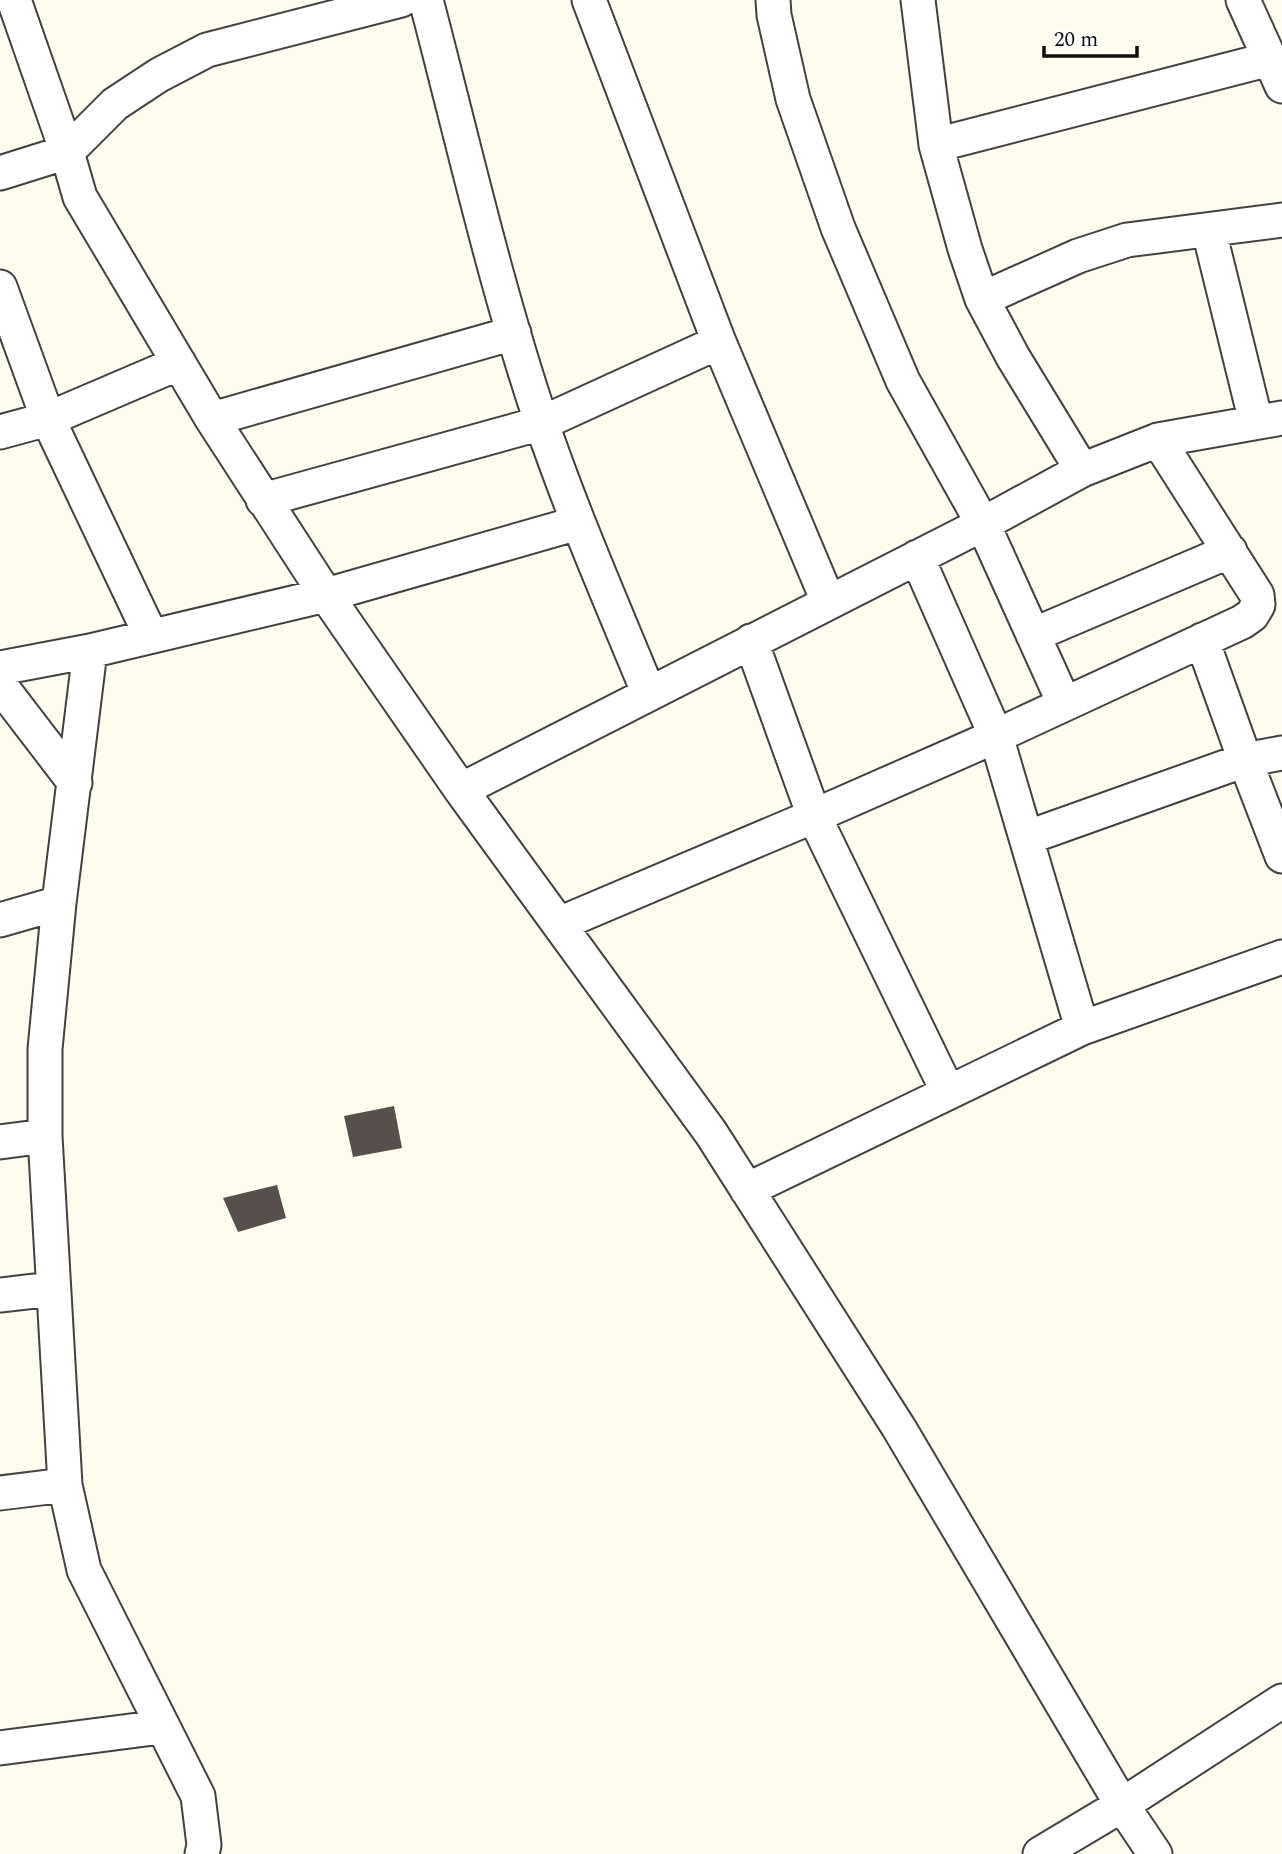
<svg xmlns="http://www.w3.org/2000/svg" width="1282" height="1854" viewBox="0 0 1282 1854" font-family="Spectral,serif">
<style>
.building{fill:#564f4b}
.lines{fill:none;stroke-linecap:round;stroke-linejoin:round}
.minor-casing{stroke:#414141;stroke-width:37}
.minor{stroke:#fff;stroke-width:33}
</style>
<rect width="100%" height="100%" fill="#fefcef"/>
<path class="building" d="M394 1106 402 1148 353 1157 344 1116Z
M277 1185 286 1218 238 1232 223 1198Z"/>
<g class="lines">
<g class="minor-casing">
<path id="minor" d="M14 0 67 152 80 197 212 419 326 595 461 790 711 1133 899 1428 1122 1805 1155 1854
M426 0C463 141 495 285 542 424 573 515 612 604 649 694
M589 0 719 342 828 601
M773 0 774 15 793 99 838 228 903 381 983 524 1064 703
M918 0 936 145 965 249 982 299 1013 357 1082 470
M1243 0 1282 86
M936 145 1270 59
M0 173 67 152 115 104 159 75 207 50 401 0
M1209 231 1256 422
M0 287 48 419 151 636
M982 299 1078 256 1127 240 1282 220
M212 419 514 333
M0 432 48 419 179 363
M263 500 542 423 719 342
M917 557 996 736 1082 1028
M1033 635 1230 551
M1202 640 1245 760 1282 856
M751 641 814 816 948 1092
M90 651 59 903 45 1049V1136L65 1485 84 1570 198 1796 204 1845 202 1854
M0 668 90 651 326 595 578 523
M0 685 75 783
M461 790 983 524 1082 470 1158 440 1282 418
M1026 838 1245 760 1282 753
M0 920 59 903
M559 924 814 816 996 736 1242 622 1252 615 1258 605 1257 595 1158 440
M0 1142 45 1136
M747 1190 1082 1028 1282 957
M0 1295 52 1289
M0 1493 65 1485
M0 1748 161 1727
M1040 1854 1122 1805 1282 1701"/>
</g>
<use href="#minor" class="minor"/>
</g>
<path d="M1044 46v10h93v-10" fill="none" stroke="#0e0e0e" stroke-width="3.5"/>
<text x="1054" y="46" font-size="21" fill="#0e0e0e" stroke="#ffffff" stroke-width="5" paint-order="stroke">20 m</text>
</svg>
